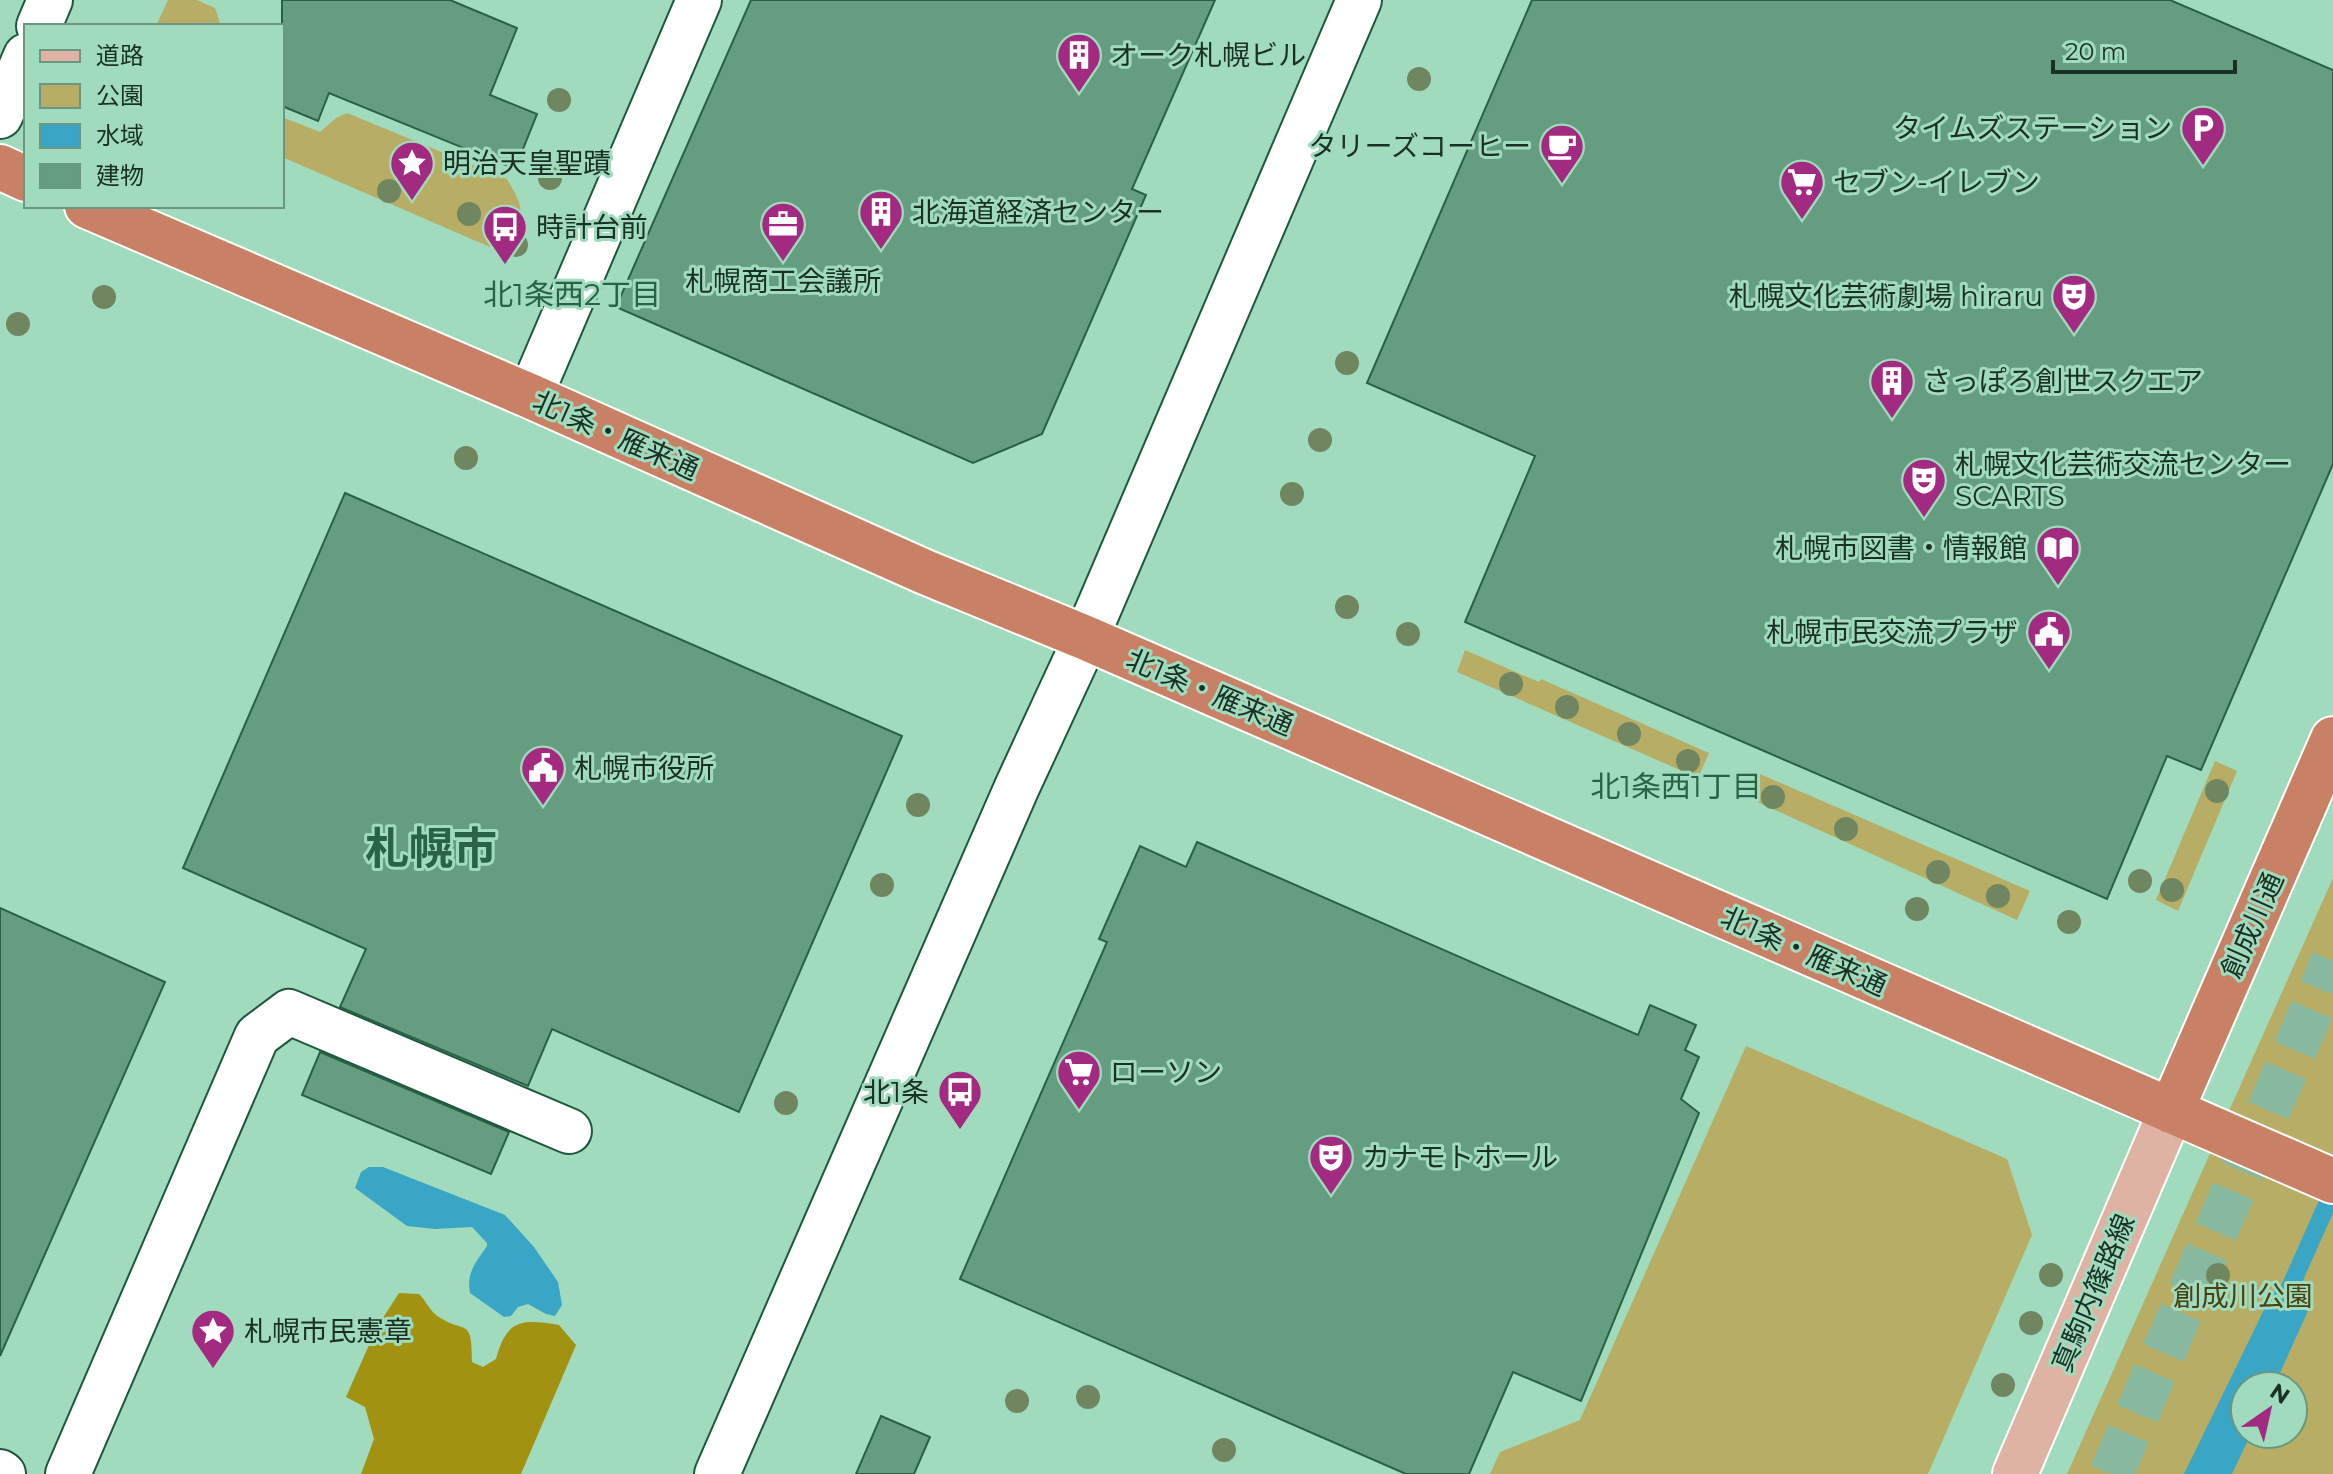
<svg xmlns="http://www.w3.org/2000/svg" width="2333" height="1474" viewBox="0 0 2333 1474" font-family="Montserrat,'Noto Sans JP',sans-serif">
<style>
.green{fill:#b7ad64;fill-rule:evenodd}
.forest{fill:#a19211}
.water{fill:#3aa6c5}
.lines{fill:none;stroke-linecap:round;stroke-linejoin:round}
.stream{stroke:#3aa6c5;stroke-width:18}
.building{fill:#649d80;stroke:#296147;stroke-width:2}
.minor-tunnel{stroke:#86b99f;stroke-width:44;stroke-dasharray:44 22;stroke-linecap:butt}
.minor-casing{stroke:#1e573e;stroke-width:48}
.major-casing{stroke:#fff;stroke-width:48}
.highway-casing{stroke:#fff;stroke-width:48}
.minor{stroke:#fff;stroke-width:44}
.major{stroke:#dfb3a3;stroke-width:44}
.highway{stroke:#c98166;stroke-width:44}
.tree{fill:#708660}
.labels{text-anchor:middle;dominant-baseline:central;stroke-width:6;stroke-linejoin:round;paint-order:stroke}
.poi-label{font-size:28px;fill:#193125;stroke:#a1dbbd;text-anchor:start}
.street-label{font-size:28px;fill:#193125;stroke:#a1dbbd}
.park-label{font-size:28px;fill:#484113;stroke:#a1dbbd}
.neighbourhood-label{font-size:30px;fill:#2a6248;stroke:#a1dbbd}
.town-label{font-size:44px;font-weight:bold;fill:#2a6248;stroke:#a1dbbd}
</style>
<rect width="100%" height="100%" fill="#a1dbbd"/>
<path class="green" d="M168 0H197L215 8 221 26H156Z
M347 113 507 179C524 207 524 212 513 242L490 247 282 157V117L320 132 336 118Z
M1465 650 1539 682 1541 679 1709 753 1698 778 1457 672Z
M2215 761 2237 771 2178 911 2156 900Z
M1753 771 2030 891 2017 920 1742 795Z
M2333 878V1474H2067ZM2245 1386H2293V1434H2245Z
M1746 1046 2007 1159 2032 1235 1928 1474H1490L1500 1452 1580 1420Z"/>
<path class="forest" d="M399 1293 419 1294C425 1300 430 1310 436 1315 465 1336 472 1314 472 1362L483 1367 496 1359C507 1319 521 1319 559 1325L576 1345 521 1474H361L374 1439 365 1407 346 1397 377 1327Z"/>
<path class="water" d="M369 1167H383L505 1215 534 1247 558 1282 562 1305 555 1316 546 1314 528 1304 518 1307 511 1316 504 1317 470 1293C466 1273 476 1262 487 1246V1243L472 1227 435 1229 407 1226 355 1188 361 1172Z
M2276 1285 2313 1300 2274 1386H2245V1434H2251L2232 1474H2184Z"/>
<g class="lines">
<path class="stream" d="M2280 1310 2333 1191"/>
</g>
<path class="building" d="M282 0H450L517 28 490 95 537 114 515 169 329 93 318 121 282 106Z
M751 0H1215L1132 189 1146 195 1042 434 973 463 616 307Z
M1532 0H2170L2333 70V464L2201 770 2167 756 2107 899 1465 622 1535 456 1367 383Z
M345 493 902 736 739 1112 552 1029 528 1086 340 1007 366 949 183 868Z
M1197 842 1638 1035 1650 1005 1696 1025 1685 1050 1699 1057 1681 1099 1699 1113 1581 1401 1513 1372 1469 1474H1406L960 1279 1107 942 1099 939 1140 846 1186 867Z
M0 908 165 982 0 1356Z
M320 1052 509 1132 491 1174 302 1095Z
M881 1416 930 1437 914 1474H856Z"/>
<g class="lines">
<path class="minor-tunnel" d="M2111 1474 2333 961"/>
<g class="minor-casing">
<path id="minor" d="M39 26 50 0
M0 116 26 56
M530 396 699 0
M0 1472 3 1474
M68 1474 257 1036 289 1012 569 1131
M717 1474 1017 787 1086 638 1359 0"/>
</g>
<g class="major-casing">
<path id="major" d="M2015 1474 2171 1111"/>
</g>
<g class="highway-casing">
<path id="highway" d="M0 167 26 179
M87 206 530 396 925 572 1086 638 2333 1181
M2171 1111 2333 739"/>
</g>
<use href="#minor" class="minor"/>
<use href="#major" class="major"/>
<use href="#highway" class="highway"/>
</g>
<g class="tree">
<circle cx="1419" cy="79" r="12"/>
<circle cx="559" cy="100" r="12"/>
<circle cx="419" cy="160" r="12"/>
<circle cx="550" cy="178" r="12"/>
<circle cx="389" cy="191" r="12"/>
<circle cx="469" cy="214" r="12"/>
<circle cx="516" cy="245" r="12"/>
<circle cx="104" cy="297" r="12"/>
<circle cx="18" cy="324" r="12"/>
<circle cx="1347" cy="363" r="12"/>
<circle cx="1320" cy="440" r="12"/>
<circle cx="466" cy="458" r="12"/>
<circle cx="1292" cy="494" r="12"/>
<circle cx="1347" cy="607" r="12"/>
<circle cx="1408" cy="634" r="12"/>
<circle cx="1511" cy="684" r="12"/>
<circle cx="1567" cy="707" r="12"/>
<circle cx="1629" cy="734" r="12"/>
<circle cx="1688" cy="761" r="12"/>
<circle cx="2217" cy="791" r="12"/>
<circle cx="1773" cy="797" r="12"/>
<circle cx="918" cy="805" r="12"/>
<circle cx="1846" cy="829" r="12"/>
<circle cx="1938" cy="872" r="12"/>
<circle cx="2140" cy="881" r="12"/>
<circle cx="882" cy="885" r="12"/>
<circle cx="2172" cy="890" r="12"/>
<circle cx="1998" cy="896" r="12"/>
<circle cx="1917" cy="909" r="12"/>
<circle cx="2069" cy="922" r="12"/>
<circle cx="786" cy="1103" r="12"/>
<circle cx="2051" cy="1275" r="12"/>
<circle cx="2218" cy="1275" r="12"/>
<circle cx="2031" cy="1323" r="12"/>
<circle cx="2003" cy="1385" r="12"/>
<circle cx="1088" cy="1397" r="12"/>
<circle cx="1017" cy="1401" r="12"/>
<circle cx="1224" cy="1450" r="12"/>
</g>
<defs>
<g id="building-pin" transform="scale(2.3)"><path d="M0 17L-7.5 6A9.5 9.5 0 1 1 7.5 6Z" fill="#a32a81" stroke="#a1dbbd"/><path d="M-4-6H4V6H1V3H-1V6H-4ZM-2.5-4.3h1.7v1.8h-1.7ZM.8-4.3h1.7v1.8H.8ZM-2.5-1h1.7V.8h-1.7ZM.8-1h1.7V.8H.8Z" fill="#fff"/></g>
<g id="parking-pin" transform="scale(2.3)"><path d="M0 17L-7.5 6A9.5 9.5 0 1 1 7.5 6Z" fill="#a32a81" stroke="#a1dbbd"/><path d="M-3.5-5.5H1a3.5 3.5 0 0 1 0 7H-1V5.5H-3.5ZM-1-3.4V-.6H.8a1.4 1.4 0 0 0 0-2.8Z" fill="#fff"/></g>
<g id="cafe-pin" transform="scale(2.3)"><path d="M0 17L-7.5 6A9.5 9.5 0 1 1 7.5 6Z" fill="#a32a81" stroke="#a1dbbd"/><path d="M-5.5-4.5H6V0H3Q3 3.5 0 3.5H-2.5Q-5.5 3.5-5.5 0ZM3-3.2v2h1.7v-2ZM-6 4.5H4V6H-6Z" fill="#fff"/></g>
<g id="sight-pin" transform="scale(2.3)"><path d="M0 17L-7.5 6A9.5 9.5 0 1 1 7.5 6Z" fill="#a32a81" stroke="#a1dbbd"/><path d="M0-6L1.8-2.2L6-1.7L2.9 1.2L3.7 5.4L0 3.3L-3.7 5.4L-2.9 1.2L-6-1.7L-1.8-2.2Z" fill="#fff"/></g>
<g id="supermarket-pin" transform="scale(2.3)"><path d="M0 17L-7.5 6A9.5 9.5 0 1 1 7.5 6Z" fill="#a32a81" stroke="#a1dbbd"/><path d="M-6-5.5h2.5l.6 2H6L4.5 2H-2.5L-4.4-4H-6ZM-1.5 3.2a1.3 1.3 0 1 0 .1 0ZM3 3.2a1.3 1.3 0 1 0 .1 0Z" fill="#fff"/></g>
<g id="office-pin" transform="scale(2.3)"><path d="M0 17L-7.5 6A9.5 9.5 0 1 1 7.5 6Z" fill="#a32a81" stroke="#a1dbbd"/><path d="M-6-3h4V-5.5h4V-3h4V5H-6ZM-1-4.5V-3h2v-1.5ZM-6 0V1H6V0Z" fill="#fff"/></g>
<g id="bus-pin" transform="scale(2.3)"><path d="M0 17L-7.5 6A9.5 9.5 0 1 1 7.5 6Z" fill="#a32a81" stroke="#a1dbbd"/><path d="M-5-6H5V4H4V6H2V4H-2V6H-4V4H-5ZM-3.5-4V0h7V-4ZM-3.5 1.2v1.5H-2V1.2ZM2 1.2v1.5H3.5V1.2Z" fill="#fff"/></g>
<g id="theatre-pin" transform="scale(2.3)"><path d="M0 17L-7.5 6A9.5 9.5 0 1 1 7.5 6Z" fill="#a32a81" stroke="#a1dbbd"/><path d="M-5-5.5Q0-4 5-5.5V0Q5 5 0 6Q-5 5-5 0ZM-3.3-2.5H-1v1.5H-3.3ZM1-2.5H3.3v1.5H1ZM-2.8 1Q0 5.5 2.8 1Z" fill="#fff"/></g>
<g id="library-pin" transform="scale(2.3)"><path d="M0 17L-7.5 6A9.5 9.5 0 1 1 7.5 6Z" fill="#a32a81" stroke="#a1dbbd"/><path d="M-6-4Q-3-5.5-.7-3.5V5Q-3 3-6 4ZM6-4Q3-5.5 .7-3.5V5Q3 3 6 4Z" fill="#fff"/></g>
<g id="civic-pin" transform="scale(2.3)"><path d="M0 17L-7.5 6A9.5 9.5 0 1 1 7.5 6Z" fill="#a32a81" stroke="#a1dbbd"/><path d="M-.6-6.5H3V-4.5H.6V-3L4-1V1h2V6H-6V1h2V-1L-.6-3ZM-1.2 2.5V6h2.4V2.5Z" fill="#fff"/></g>
</defs>
<g fill-rule="evenodd">
<use href="#building-pin" x="1079" y="55"/>
<use href="#parking-pin" x="2203" y="128"/>
<use href="#cafe-pin" x="1562" y="146"/>
<use href="#sight-pin" x="412" y="163"/>
<use href="#supermarket-pin" x="1802" y="182"/>
<use href="#building-pin" x="881" y="212"/>
<use href="#office-pin" x="783" y="224"/>
<use href="#bus-pin" x="505" y="227"/>
<use href="#theatre-pin" x="2074" y="296"/>
<use href="#building-pin" x="1892" y="381"/>
<use href="#theatre-pin" x="1924" y="480"/>
<use href="#library-pin" x="2058" y="548"/>
<use href="#civic-pin" x="2049" y="632"/>
<use href="#civic-pin" x="543" y="768"/>
<use href="#supermarket-pin" x="1079" y="1072"/>
<use href="#bus-pin" x="960" y="1092"/>
<use href="#theatre-pin" x="1331" y="1157"/>
<use href="#sight-pin" x="213" y="1331"/>
</g>
<g class="labels">
<g class="poi-label">
<text x="1110" y="55">オーク札幌ビル</text>
<text x="2172" y="128" text-anchor="end">タイムズステーション</text>
<text x="1531" y="146" text-anchor="end">タリーズコーヒー</text>
<text x="443" y="163">明治天皇聖蹟</text>
<text x="1833" y="182">セブン-イレブン</text>
<text x="912" y="212">北海道経済センター</text>
<text x="536" y="227">時計台前</text>
<text x="783" y="281" text-anchor="middle">札幌商工会議所</text>
<text x="2043" y="296" text-anchor="end">札幌文化芸術劇場 hiraru</text>
<text x="1923" y="381">さっぽろ創世スクエア</text>
<text x="1955" y="464">札幌文化芸術交流センター<tspan x="1955" dy="32">SCARTS</tspan></text>
<text x="2027" y="548" text-anchor="end">札幌市図書・情報館</text>
<text x="2018" y="632" text-anchor="end">札幌市民交流プラザ</text>
<text x="574" y="768">札幌市役所</text>
<text x="1110" y="1072">ローソン</text>
<text x="929" y="1092" text-anchor="end">北1条</text>
<text x="1362" y="1157">カナモトホール</text>
<text x="244" y="1331">札幌市民憲章</text>
</g>
<g class="street-label">
<text transform="translate(616 435) rotate(24)">北1条・雁来通</text>
<text transform="translate(1210 692) rotate(23)">北1条・雁来通</text>
<text transform="translate(2252 925) rotate(-66)">創成川通</text>
<text transform="translate(1804 951) rotate(24)">北1条・雁来通</text>
<text transform="translate(2093 1293) rotate(-67)">真駒内篠路線</text>
</g>
<g class="park-label">
<text x="2243" y="1296">創成川公園</text>
</g>
<g class="neighbourhood-label">
<text x="572" y="294">北1条西2丁目</text>
<text x="1676" y="786">北1条西1丁目</text>
</g>
<g class="town-label">
<text x="431" y="848">札幌市</text>
</g>
</g>
<rect x="24" y="24" width="260" height="184" fill="#a1dbbd" stroke="#6b9780" stroke-width="2"/>
<rect x="40" y="50" width="40" height="12" fill="#dfb3a3" stroke="#6b9780" stroke-width="2"/>
<text x="96" y="64" font-size="24" fill="#193125">道路</text>
<rect x="40" y="84" width="40" height="24" fill="#b7ad64" stroke="#6b9780" stroke-width="2"/>
<text x="96" y="104" font-size="24" fill="#193125">公園</text>
<rect x="40" y="124" width="40" height="24" fill="#3aa6c5" stroke="#6b9780" stroke-width="2"/>
<text x="96" y="144" font-size="24" fill="#193125">水域</text>
<rect x="40" y="164" width="40" height="24" fill="#649d80" stroke="#6b9780" stroke-width="2"/>
<text x="96" y="184" font-size="24" fill="#193125">建物</text>
<g transform="translate(2269 1410) rotate(34)"><circle r="38" fill="#a1dbbd" stroke="#6b9780" stroke-width="2"/>
<path d="M0-6L14 30L0 20L-14 30Z" fill="#a32a81"/>
<text y="-12" font-size="22" font-weight="bold" text-anchor="middle" fill="#193125">N</text>
</g>
<path d="M2053 60v12h182v-12" fill="none" stroke="#193125" stroke-width="4"/>
<text x="2065" y="60" font-size="24" fill="#193125" stroke="#a1dbbd" stroke-width="6" paint-order="stroke">20 m</text>
</svg>
